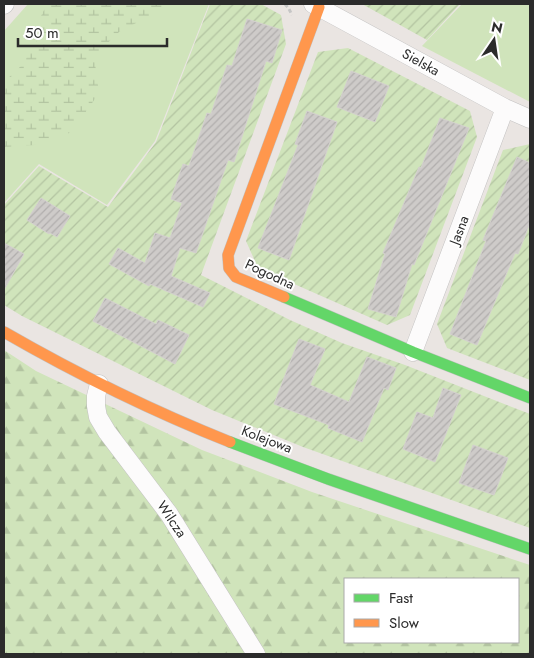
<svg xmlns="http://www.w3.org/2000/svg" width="534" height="658" viewBox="0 0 534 658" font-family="Jost,sans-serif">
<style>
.grass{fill:#d0e4bb}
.forest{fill:url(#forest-firs);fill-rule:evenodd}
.wetland{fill:url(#wetland-marsh)}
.garden{fill:url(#garden-furrows)}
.building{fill:url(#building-hatch);stroke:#d4d1ce}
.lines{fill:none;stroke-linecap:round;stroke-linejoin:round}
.street-casing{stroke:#c3c2c2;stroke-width:19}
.fast-casing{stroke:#c3c2c2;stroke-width:12}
.slow-casing{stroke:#c3c2c2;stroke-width:12}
.path{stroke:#c6c6c6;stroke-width:3;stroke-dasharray:4 2.5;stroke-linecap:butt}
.street{stroke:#fcfbfb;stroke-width:18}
.fast{stroke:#63d668;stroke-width:11}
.slow{stroke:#ff974d;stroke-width:11}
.labels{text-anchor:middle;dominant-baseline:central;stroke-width:4;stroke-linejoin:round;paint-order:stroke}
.street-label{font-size:14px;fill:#2b2b2b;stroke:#fff}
</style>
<defs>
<pattern id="forest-firs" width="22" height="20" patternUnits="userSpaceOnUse" patternTransform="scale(1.25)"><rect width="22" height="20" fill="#d0e4bb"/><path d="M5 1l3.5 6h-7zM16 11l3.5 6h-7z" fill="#b3c4a1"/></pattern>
<pattern id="wetland-marsh" width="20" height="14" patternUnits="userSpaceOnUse" patternTransform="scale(1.25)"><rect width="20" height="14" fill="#d0e4bb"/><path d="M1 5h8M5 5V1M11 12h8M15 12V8" fill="none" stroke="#b3c4a1"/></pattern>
<pattern id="garden-furrows" width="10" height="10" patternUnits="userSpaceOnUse" patternTransform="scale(1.25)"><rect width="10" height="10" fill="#d0e4bb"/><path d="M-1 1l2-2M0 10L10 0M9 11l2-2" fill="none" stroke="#b3c4a1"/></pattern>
<pattern id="building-hatch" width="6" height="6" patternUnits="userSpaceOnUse" patternTransform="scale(1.25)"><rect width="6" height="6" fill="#cecbc9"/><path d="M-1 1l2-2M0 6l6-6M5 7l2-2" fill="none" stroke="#b1aead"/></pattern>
</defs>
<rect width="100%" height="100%" fill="#eae5e2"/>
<path class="grass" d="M28 4H209L155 141 107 205 39 164 4 203V31Z
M462 4H530V102L422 46Z"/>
<path class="forest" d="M4 350 36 371 202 450 312 492 530 565V654H4ZM345 579H518V642H345Z"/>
<path class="wetland" d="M47 4H172L119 32 94 56 99 93 72 132 35 145 4 147V82L22 65 36 42 40 18Z"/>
<path class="garden" d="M210 4H261L281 15 286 44 201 275 290 320 342 343 405 365 530 414V528L303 447 212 410 22 316 4 305V205L39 166 108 207 156 142Z
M362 4H460L427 40Z
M348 48 470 111 477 137 410 315 387 325 258 268 246 241 318 52Z
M530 144V380L447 348 437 324 503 150Z"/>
<path class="building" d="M247 19 282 30 272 63 266 61 234 162 228 160 196 253 180 248 171 276 210 293 203 307 150 284 149 286 109 264 118 248 145 263 155 233 170 238 182 203 171 199 183 164 189 166 207 113 211 114 227 65 232 66Z
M351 71 389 86 375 122 337 107Z
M307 111 337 122 289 260 258 248 298 145 295 144Z
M440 118 469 128 414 265 412 264 396 317 368 309 385 254 383 253 419 167 421 168Z
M517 157 530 163V223L518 254 515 253 477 345 450 334 486 241 483 240Z
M41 198 70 216 57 237 50 233 49 234 27 220Z
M4 243 24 254 4 290Z
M105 298 156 324 158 320 189 335 175 364 93 321Z
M299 339 325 349 310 385 349 402 367 357 396 368 388 390 384 388 362 442 328 428 329 425 274 404Z
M443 388 461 395 435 462 403 449 417 412 433 418Z
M473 445 508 458 494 495 459 483Z"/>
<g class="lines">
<g class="street-casing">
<path id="street" d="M313 4 505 108 530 119
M4 5 5 4
M413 352 505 108
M99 384 96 396V406L98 417 107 432 169 514 256 654"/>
</g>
<g class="fast-casing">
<path id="fast" d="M284 297 413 352 530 398
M230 442 328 479 530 549"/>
</g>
<g class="slow-casing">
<path id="slow" d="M284 297 236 277 229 268 228 255 319 7
M4 332C77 374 152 411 230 442"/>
</g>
<path class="path" d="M285 4 289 9 292 15"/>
<use href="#street" class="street"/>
<use href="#fast" class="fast"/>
<use href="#slow" class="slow"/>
</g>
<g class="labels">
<g class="street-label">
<text transform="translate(421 62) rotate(29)">Sielska</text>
<text transform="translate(459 230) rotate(-69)">Jasna</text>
<text transform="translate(270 274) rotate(25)">Pogodna</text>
<text transform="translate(267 439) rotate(21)">Kolejowa</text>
<text transform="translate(172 519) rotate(56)">Wilcza</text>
</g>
</g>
<rect width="534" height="658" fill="none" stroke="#2b2b2b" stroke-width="10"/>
<rect x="344" y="578" width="175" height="65" fill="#ffffff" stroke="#aaaaaa"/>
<rect x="354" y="594" width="25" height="8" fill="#63d668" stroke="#aaaaaa"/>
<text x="389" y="603" font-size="15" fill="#2b2b2b">Fast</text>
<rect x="354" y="619" width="25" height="8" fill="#ff974d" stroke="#aaaaaa"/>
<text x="389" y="628" font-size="15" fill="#2b2b2b">Slow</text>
<g transform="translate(494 40) rotate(13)" stroke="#ffffff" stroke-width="4" paint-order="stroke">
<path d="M0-4L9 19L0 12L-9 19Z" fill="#2b2b2b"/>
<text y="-8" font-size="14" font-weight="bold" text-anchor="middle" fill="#2b2b2b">N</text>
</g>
<path d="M18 38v8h149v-8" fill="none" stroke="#2b2b2b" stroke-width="2.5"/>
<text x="25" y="38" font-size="15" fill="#2b2b2b" stroke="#ffffff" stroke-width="4" paint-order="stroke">50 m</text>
</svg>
